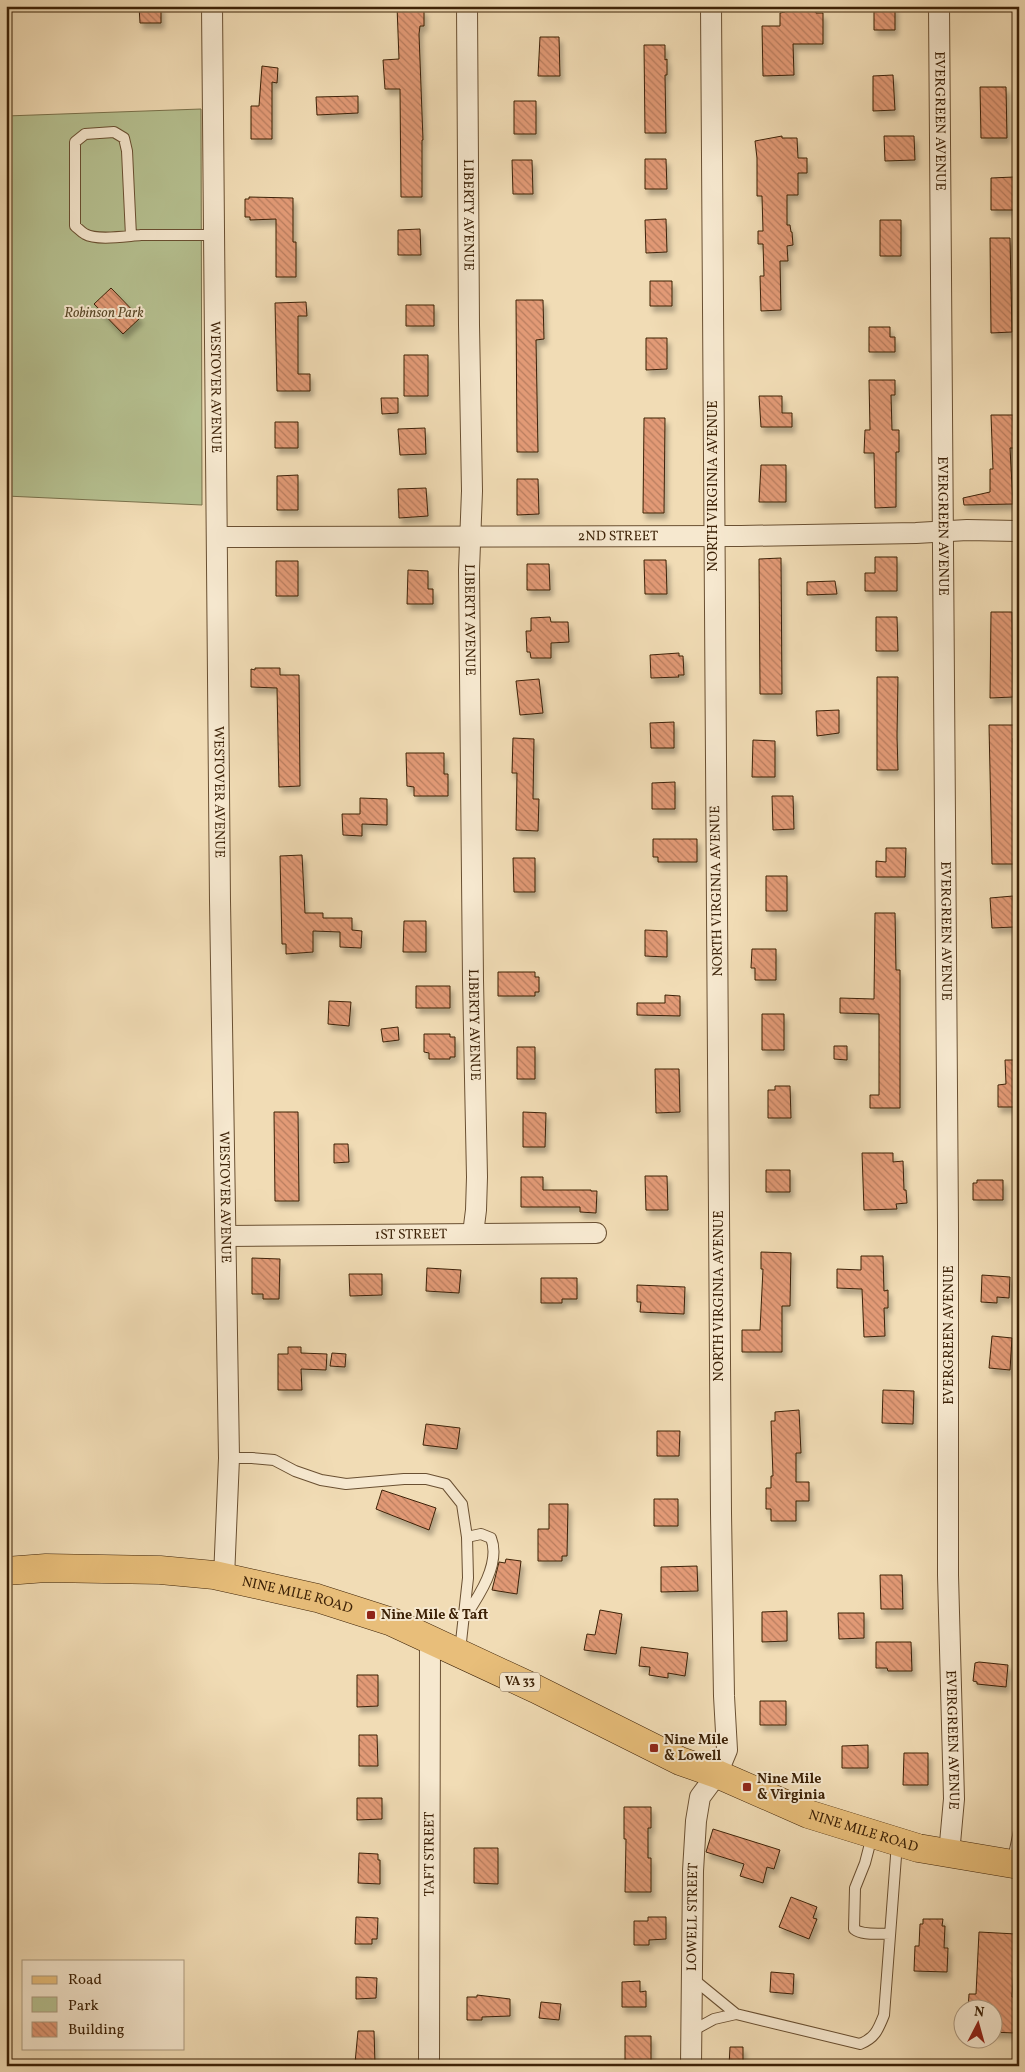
<svg xmlns="http://www.w3.org/2000/svg" width="1025" height="2072" viewBox="0 0 1025 2072" font-family="Vollkorn,serif">
<style>
.green{fill:#b6c191;stroke:#7a724c}
.building{fill:url(#building-back-hatch);stroke:#3d2207;filter:url(#shadow)}
.lines{fill:none;stroke-linecap:round;stroke-linejoin:round}
.service-casing{stroke:#6a5032;stroke-width:12}
.minor-casing{stroke:#6a5032;stroke-width:22}
.primary-casing{stroke:#3d2207;stroke-width:29}
.service{stroke:#f6e8cf;stroke-width:10}
.minor{stroke:#f6e8cf;stroke-width:20}
.primary{stroke:#e8be7a;stroke-width:28}
.poi-dot{fill:#8f2418;stroke:#f6e8cf;stroke-width:2}
.labels{text-anchor:middle;dominant-baseline:central;stroke-width:4;stroke-linejoin:round;paint-order:stroke}
.shield{fill:#f6e8cf;stroke:#745d43;stroke-width:1}
.shield-label{font-size:12px;font-weight:bold;fill:#3d2207}
.street-label{font-size:14px;fill:#3d2207;stroke:#f6e8cf}
.park-label{font-size:14px;font-style:italic;fill:#5b4a2a;stroke:#f6e8cf}
.poi-label{font-size:14px;font-weight:bold;fill:#3d2207;stroke:#f6e8cf;text-anchor:start}
</style>
<defs>
<pattern id="building-back-hatch" width="6" height="6" patternUnits="userSpaceOnUse" patternTransform="scale(1.25)"><rect width="6" height="6" fill="#e29a76"/><path d="M-1 5l2 2M0 0l6 6M5-1l2 2" fill="none" stroke="#b87d5f"/></pattern>
<filter id="shadow"><feDropShadow dx="3" dy="5.5" stdDeviation="2.5" flood-color="#0004"/></filter>
</defs>
<rect width="100%" height="100%" fill="#f1dcb5"/>
<filter id="stains"><feTurbulence type="fractalNoise" baseFrequency=".004" numOctaves="4"/><feColorMatrix values="0 0 0 0 .2 0 0 0 0 .09 0 0 0 0 .02 0 0 0 .5 -.17"/></filter>
<radialGradient id="worn" r=".72"><stop offset=".6" stop-color="#630" stop-opacity="0"/><stop offset="1" stop-color="#630" stop-opacity=".3"/></radialGradient>
<path class="green" d="M201 109 202 505 6 496V116Z"/>
<path class="building" d="M139 6H161V23H140Z
M397 6H420V10H424V26H420L419 34 423 140H422V197H401L400 89H385L383 60 399 59Z
M785 6H814L816 13H823V44H793L794 75 763 76 762 26H780V13L785 12Z
M874 6H895V30H874Z
M540 37H559L560 76H538Z
M644 45H665V60L667 59V75H665L666 133H645Z
M262 66 278 68 277 83 272 82V139H251V106H259Z
M893 75 895 110 873 111V76Z
M980 87H1006L1007 138H981Z
M358 96V113L317 115 316 97Z
M514 101H536V134H514Z
M782 136V138H797L798 158H807V173H798V195H787V225H790L791 232H792L793 245 787 246 788 261H780L781 310 761 311 760 276H764L763 244H758V231H763L762 196H757V158L755 141Z
M884 136H914L915 160 885 161Z
M645 159H666L667 189H645Z
M512 160H532L533 194H513Z
M1014 177V210H991V178Z
M249 197 293 198V242H296V277H276V219L250 220V217H245V199H249Z
M666 219 667 252 646 253 645 220Z
M880 220H901V256H880Z
M420 229 421 255H398V230Z
M990 238H1010L1012 332 991 333Z
M650 281H672V306H650Z
M111 288 140 318 123 334 94 304Z
M516 300H543L544 339 536 340 538 452H517Z
M306 302 307 316H298V374H310V391H277L275 303Z
M406 305H434V326H406Z
M869 327H890V337H895V352H869Z
M646 338H667V369L646 370Z
M404 355H428V396H404Z
M869 380H895V395H891L892 430H899V452H896V507L875 508 874 453H864L865 430H870Z
M759 396H782V413H792V427H761Z
M381 398H398V413L382 414Z
M991 415H1013L1014 448H1010L1013 504 964 505 963 498 990 492V469H993Z
M644 418H665L664 513H643Z
M275 422H298V448H275Z
M425 428 426 454 400 455 398 429Z
M761 465H786V502H759Z
M298 475V510H277V476Z
M517 479H538L539 514 517 515Z
M426 488 428 516 399 518 398 489Z
M875 557H897V591H865V573H875Z
M781 558 782 694H760L759 559Z
M644 560H666L667 594H645Z
M276 561H298V596H276Z
M527 564H549L550 590H527Z
M408 570 428 571V589H433V604H407Z
M835 581 837 594 807 595V582Z
M991 612H1012L1013 697 990 698Z
M550 617 551 622H568L569 642 551 643V658H531L530 652H527L526 631H531V618Z
M876 617H897L898 651H876Z
M679 653V656H683L684 675H678L679 677 651 678 650 655Z
M255 668H280V675H299L300 786 279 787 277 688 251 687V669L255 670Z
M877 677H898L897 736 898 770H877Z
M539 679 543 713 520 715 516 681Z
M839 710V733L817 736 816 711Z
M674 722V748H651L650 723Z
M989 725H1019V738H1013L1014 864H992Z
M513 738 534 739 533 799H539L538 831 516 830 517 773H512Z
M753 740 775 741V777H752Z
M406 753H444V774H448V796H414V787L407 786Z
M675 782V809H652V783Z
M772 796H793L794 829 773 830Z
M360 798 387 799V825L362 824V836L343 835 342 814H360Z
M653 839H697V862H658V857H653Z
M886 848H906L905 877H876V861L886 862Z
M302 855 305 913H323V918H352V930L362 931 361 948 340 947V932L313 931V952L286 954V944H282L280 856Z
M513 858H535V892H514Z
M766 876H787V911H766Z
M1013 896 1014 927 992 928 990 898Z
M875 913H895L896 970H900V1108H870V1095H879V1014L840 1013V998L874 999Z
M404 921H426V952H403Z
M645 930 667 931V957L645 956Z
M752 949H776V980H755V968H751Z
M498 972H535V977H539V992H535V996H498Z
M416 986H450V1008H416Z
M665 995 680 996V1016L637 1015V1003H665Z
M329 1001 351 1002 349 1026 328 1024Z
M762 1014H784V1050H762Z
M398 1027 399 1040 383 1042 381 1029Z
M424 1034H450V1037H455V1057H450V1059H429V1053L424 1052Z
M834 1046H847V1060L834 1059Z
M517 1047H535V1079H517Z
M1005 1060H1019V1107H998V1085L1006 1084Z
M655 1069H679L680 1112 656 1113Z
M775 1086H790L791 1118H768V1090H775Z
M274 1112H298L299 1201H275Z
M523 1112 546 1113 545 1147H523Z
M334 1144H348L349 1162 334 1163Z
M862 1153H893V1162L903 1161 904 1190H906L907 1203 896 1204 897 1209 864 1210Z
M766 1170H790V1192H766Z
M645 1176H667L668 1210H646Z
M521 1177H543V1190H591V1191H597L596 1213 580 1212V1207H521Z
M977 1180H1003V1200H973V1183H977Z
M761 1252 791 1253 790 1306H782V1352H742V1330H760L763 1269H761Z
M861 1256H883L884 1291 888 1290V1308H884L885 1336 864 1337 862 1289 837 1288V1269L861 1270Z
M252 1258 280 1259 279 1299H263V1294H252Z
M427 1268 461 1270 459 1293 426 1291Z
M349 1274H382V1295L350 1296Z
M982 1275 1010 1277 1009 1298 997 1297V1303L981 1302Z
M541 1278H577V1299H562V1303H541Z
M637 1285 685 1287 684 1314 640 1312 641 1302H637Z
M992 1336 1012 1338 1010 1370 989 1368Z
M288 1347H301V1353L327 1354 326 1370 301 1369 302 1390H278V1354H288Z
M332 1353 346 1354 345 1367 330 1366Z
M883 1390 914 1391 913 1424 882 1423Z
M799 1410 801 1453H796V1482H809V1501H796V1521H771V1509H766V1488H771V1476H773L771 1421H775V1412Z
M426 1424 460 1428 457 1449 423 1445Z
M657 1431H680L679 1456H657Z
M382 1490 436 1508 429 1530 376 1509Z
M654 1499H678V1526H654Z
M549 1504H568L567 1556H562V1561H538V1529H549Z
M506 1559 521 1561 517 1594 492 1590 499 1562 505 1563Z
M697 1566 698 1591 661 1592V1567Z
M880 1575H902L903 1609H881Z
M600 1610 622 1614 616 1654 584 1650 587 1634 595 1635Z
M787 1611V1641L762 1642V1612Z
M838 1613H864V1638L839 1639Z
M876 1642H911L912 1671H888L887 1668H876Z
M641 1647 688 1653 685 1676 668 1673V1678L649 1675 650 1667 639 1666Z
M979 1662 1008 1665 1006 1687 977 1684V1682L973 1681 975 1663Z
M357 1675H378V1706L357 1707Z
M760 1701H786V1725H760Z
M359 1735H377L378 1766H359Z
M868 1745V1768H842V1746Z
M904 1753H928V1785H903Z
M357 1798H382V1819L357 1820Z
M624 1807H651V1828H648V1858H651V1892H625L626 1839H624Z
M713 1829 780 1850 774 1869 767 1867 763 1883 740 1876 744 1864 706 1852Z
M474 1848H498V1884L474 1883Z
M359 1853 378 1854V1860H380V1884L358 1883Z
M791 1897 817 1907 813 1918 817 1919 809 1939 779 1927Z
M356 1917 378 1918 377 1939H372V1944H355Z
M648 1917H666V1939L649 1940V1945H634V1921H648Z
M923 1919H943L942 1926H945L944 1948H948L947 1972 914 1971 915 1946H919L920 1924H923Z
M979 1932 1016 1934 1012 1997H1017L1015 2033 992 2032V2010H968L969 1994H976Z
M771 1972 794 1974 793 1994 770 1992Z
M356 1977 377 1978 376 1998 356 1999Z
M640 1981V1992L646 1991V2007H622V1982Z
M477 1995 510 1999V2016L482 2017V2020H467V1997H477Z
M541 2002 561 2004 559 2020 539 2018Z
M358 2031H374L375 2064 355 2063Z
M625 2036H651V2066H625Z
M730 2047H743V2066H729Z"/>
<g class="lines">
<g class="service-casing">
<path id="service" d="M131 236 127 151 124 138 114 132 85 134 75 142V226C78 228 81 232 85 234 97 241 126 236 141 235H214
M229 1458H252L274 1460 295 1471 321 1480 346 1484 404 1479H426L446 1484 462 1504 467 1537 468 1578 460 1651
M465 1617C479 1596 501 1563 491 1538L481 1534 467 1537
M872 1836 865 1863 855 1888 854 1929C863 1936 879 1933 890 1934
M1012 1864 1019 1831
M736 2014 860 2044C875 2038 878 2030 884 2015L897 1843
M692 2031 714 2019 736 2014 692 1978"/>
</g>
<g class="minor-casing">
<g id="minor">
<path id="s1" d="M212 6 220 901 229 1458 224 1578"/>
<path id="s2" d="M467 6 469 325 472 491 469 570 473 980 477 1177 476 1210 473 1234"/>
<path id="s3" d="M939 6 948 1226V1575L954 1799 949 1854"/>
<path id="s4" d="M217 537 741 536 916 533 967 530 1019 531"/>
<path id="s5" d="M226 1236 596 1233"/>
<path id="s6" d="M429 2066 430 1640"/>
<path id="s7" d="M691 2066 693 1871 696 1821 700 1797 717 1774 727 1750 724 1696 721 1513 711 6"/>
</g>
</g>
<g class="primary-casing">
<g id="primary">
<path id="s8" d="M6 1571 46 1568 160 1570 214 1575 317 1598 392 1622 536 1689 680 1761 717 1774 808 1814 918 1848 1019 1865"/>
</g>
</g>
<use href="#service" class="service"/>
<use href="#minor" class="minor"/>
<use href="#primary" class="primary"/>
</g>
<g class="poi-dot">
<rect x="366" y="1610" width="10" height="10" rx="2.5"/>
<rect x="649" y="1743" width="10" height="10" rx="2.5"/>
<rect x="742" y="1782" width="10" height="10" rx="2.5"/>
</g>
<g class="labels">
<rect class="shield" x="500" y="1672.5" width="40" height="19" rx="4"/>
<g class="shield-label">
<text x="520" y="1682">VA 33</text>
</g>
<g class="street-label">
<text stroke="none"><textPath href="#s3" startOffset="115">EVERGREEN AVENUE</textPath></text>
<text stroke="none"><textPath href="#s2" startOffset="209">LIBERTY AVENUE</textPath></text>
<text stroke="none"><textPath href="#s1" startOffset="381">WESTOVER AVENUE</textPath></text>
<text transform="translate(713 486) rotate(-90)">NORTH VIRGINIA AVENUE</text>
<text stroke="none"><textPath href="#s3" startOffset="520">EVERGREEN AVENUE</textPath></text>
<text stroke="none"><textPath href="#s4" startOffset="401">2ND STREET</textPath></text>
<text stroke="none"><textPath href="#s2" startOffset="614">LIBERTY AVENUE</textPath></text>
<text stroke="none"><textPath href="#s1" startOffset="786">WESTOVER AVENUE</textPath></text>
<text transform="translate(717 891) rotate(-91)">NORTH VIRGINIA AVENUE</text>
<text stroke="none"><textPath href="#s3" startOffset="925">EVERGREEN AVENUE</textPath></text>
<text stroke="none"><textPath href="#s2" startOffset="1019">LIBERTY AVENUE</textPath></text>
<text stroke="none"><textPath href="#s1" startOffset="1191">WESTOVER AVENUE</textPath></text>
<text stroke="none"><textPath href="#s5" startOffset="185">1ST STREET</textPath></text>
<text transform="translate(719 1296) rotate(-90)">NORTH VIRGINIA AVENUE</text>
<text transform="translate(949 1335) rotate(-90)">EVERGREEN AVENUE</text>
<text stroke="none"><textPath href="#s8" startOffset="294">NINE MILE ROAD</textPath></text>
<text stroke="none"><textPath href="#s3" startOffset="1734">EVERGREEN AVENUE</textPath></text>
<text stroke="none"><textPath href="#s8" startOffset="909">NINE MILE ROAD</textPath></text>
<text stroke="none"><textPath href="#s6" startOffset="212">TAFT STREET</textPath></text>
<text stroke="none"><textPath href="#s7" startOffset="149">LOWELL STREET</textPath></text>
</g>
<g class="park-label">
<text x="104" y="313">Robinson Park</text>
</g>
<g class="poi-label">
<text x="381" y="1615">Nine Mile &amp; Taft</text>
<text x="664" y="1740">Nine Mile<tspan x="664" dy="16">&amp; Lowell</tspan></text>
<text x="757" y="1779">Nine Mile<tspan x="757" dy="16">&amp; Virginia</tspan></text>
</g>
</g>
<rect width="1025" height="2072" fill="none" stroke="#f1dcb5" stroke-width="25"/>
<rect x="8" y="8" width="1010" height="2057" fill="none" stroke="#3d2207" stroke-width="2.5"/>
<rect x="12" y="12" width="1000" height="2047" fill="none" stroke="#3d2207"/>
<rect x="22" y="1960" width="162" height="90" fill="#f6e8cf" stroke="#ac997f"/>
<rect x="32" y="1976" width="25" height="8" fill="#e8be7a" stroke="#ac997f"/>
<text x="68" y="1984" font-size="15" fill="#3d2207">Road</text>
<rect x="32" y="1997" width="25" height="15" fill="#b6c191" stroke="#ac997f"/>
<text x="68" y="2010" font-size="15" fill="#3d2207">Park</text>
<rect x="32" y="2022" width="25" height="15" fill="url(#building-back-hatch)" stroke="#ac997f"/>
<text x="68" y="2034" font-size="15" fill="#3d2207">Building</text>
<g transform="translate(978 2024) rotate(6)"><circle r="24" fill="#f6e8cf" stroke="#ac997f"/>
<path d="M0-4L9 19L0 12L-9 19Z" fill="#8f2418"/>
<text y="-8" font-size="14" font-weight="bold" text-anchor="middle" fill="#3d2207">N</text>
</g>
<rect width="100%" height="100%" filter="url(#stains)"/>
<rect width="100%" height="100%" fill="url(#worn)"/>
</svg>
